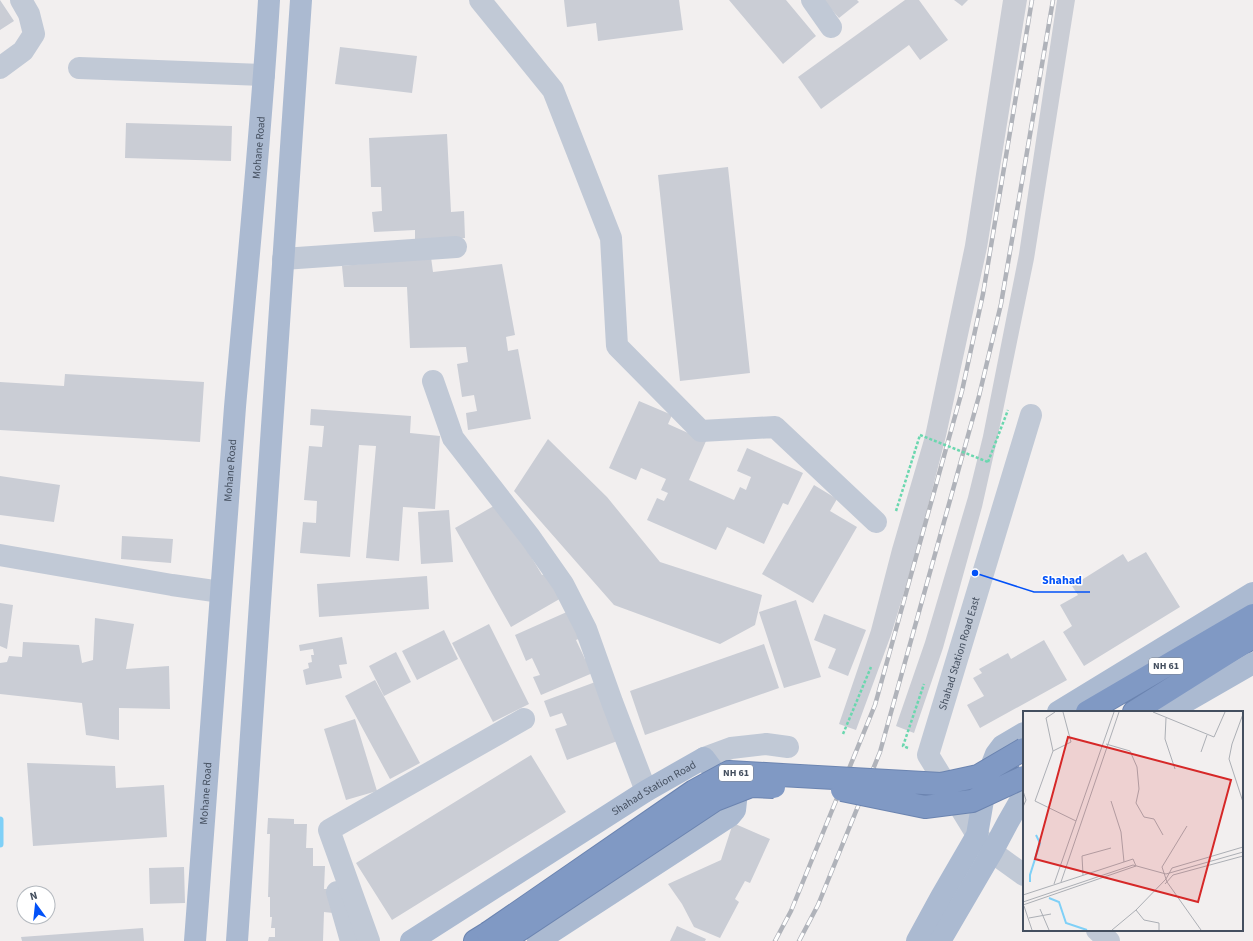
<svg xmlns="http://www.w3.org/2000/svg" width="1253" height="941" viewBox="0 0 1253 941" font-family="'Source Sans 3',sans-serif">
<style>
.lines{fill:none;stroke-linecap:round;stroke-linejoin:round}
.stream{stroke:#7fd0f7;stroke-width:7}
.building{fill:#cacdd5}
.highway-casing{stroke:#6b84b0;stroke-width:24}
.path{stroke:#6bd7af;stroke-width:2.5;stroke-dasharray:3 2;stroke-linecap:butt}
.minor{stroke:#c1c9d6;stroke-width:22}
.major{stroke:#abbad1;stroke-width:22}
.highway{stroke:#8099c4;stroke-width:22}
.rail-casing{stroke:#b0b3ba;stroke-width:4.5}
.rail{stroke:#fff;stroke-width:3;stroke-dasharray:9;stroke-linecap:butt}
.highway-bridge-casing{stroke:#6b84b0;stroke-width:24;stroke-linecap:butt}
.path-bridge{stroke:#6bd7af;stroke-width:2.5;stroke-dasharray:3 2;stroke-linecap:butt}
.highway-bridge{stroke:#8099c4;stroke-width:22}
.labels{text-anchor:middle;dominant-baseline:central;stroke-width:3;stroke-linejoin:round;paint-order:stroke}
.shield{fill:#fff;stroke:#7c848f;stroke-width:1}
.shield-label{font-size:10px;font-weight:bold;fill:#444f5f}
.street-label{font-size:11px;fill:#444f5f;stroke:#fff}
.inset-river{fill:none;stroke:#7fd0f7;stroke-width:2}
.inset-road{fill:none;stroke:#acafb5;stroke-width:1}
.view{fill:#d62828;fill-opacity:0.15;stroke:#d62828;stroke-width:2}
.inset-edge{fill:none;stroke:#444f5f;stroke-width:2}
.leader{fill:none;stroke:#0251f8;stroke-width:1.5}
.callout-dot{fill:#0251f8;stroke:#fff;stroke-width:1.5}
.callout-label{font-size:12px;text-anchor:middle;font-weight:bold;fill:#0251f8;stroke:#fff;stroke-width:3;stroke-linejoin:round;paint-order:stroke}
</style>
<rect width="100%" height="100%" fill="#f2efef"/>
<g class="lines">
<path class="stream" d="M0 820V844"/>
</g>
<path class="building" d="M0 0 14 21 0 30Z
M564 0H679L683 30 598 41 596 23 567 27Z
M729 0H786L816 36 783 64Z
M825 0H857L859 2 839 18 824 1Z
M905 0H919L948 40 920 60 909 45 821 109 798 77Z
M954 0H968L962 6Z
M1003 0H1027L987 248 946 436 917 549 891 635 856 730 839 724 871 630 892 549 925 436 965 245Z
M1057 0H1075L1034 259 997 440 982 507 943 648 914 733 896 726 925 642 968 497 983 436 1019 254Z
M340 47 417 56 412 93 335 84Z
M126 123 232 126 231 161 125 158Z
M447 134 451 212 464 211 465 238 415 240V230L374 232 372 212 382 211 381 187H371L369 138Z
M728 167 750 373 680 381 658 175Z
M431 257 433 272 502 264 515 335 506 337 508 351 518 349 531 419 468 430 466 413 477 411 474 395 462 397 457 364 468 362 466 347 410 348 407 287H344L342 266Z
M65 374 204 382 200 442 0 430V382L64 386Z
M639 401 672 415 668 424 706 441 689 480 734 500 740 487 746 490 751 477 737 471 747 448 803 473 788 505 783 503 764 544 727 527 716 550 647 520 657 498 664 501 668 493 661 490 666 479 641 468 636 480 609 468Z
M311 409 411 416 410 433 440 436 435 509 403 507 399 561 366 558 376 446 359 445 350 557 300 553 303 522 316 523 317 501 304 500 309 446 322 447 324 426 310 425Z
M548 439 607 497 660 562 762 595 755 625 720 644 614 605 514 491Z
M0 476 60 485 54 522 0 515Z
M814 485 837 499 830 511 857 527 813 603 762 574Z
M499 503 542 575 549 572 563 597 511 627 455 528Z
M449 510 453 562 421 564 418 512Z
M122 536 173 539 171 563 121 559Z
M1146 552 1180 607 1084 666 1063 632 1072 626 1060 605 1078 595 1072 586 1123 554 1128 562Z
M427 576 429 609 319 617 317 584Z
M796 600 821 677 784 688 759 612Z
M0 603 13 605 7 649 0 646Z
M569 611 581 638 576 640 585 659 589 657 595 672 541 695 533 677 540 675 532 658 526 661 515 635Z
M824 614 866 630 848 676 828 668 836 649 814 640Z
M95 618 134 624 126 669 169 666 170 709 119 708V740L86 735 82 703 0 694V663L7 662 9 656 22 657 23 642 79 645 82 663 93 660Z
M489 624 529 704 493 722 452 643Z
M444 630 458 659 417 680 402 651Z
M342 637 347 664 339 665 342 678 306 685 303 670 309 668 308 663 312 662 311 655H314L313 649 300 651 299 645Z
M1044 640 1067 680 980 728 967 705 984 696 973 678 982 673 979 669 1008 653 1011 659Z
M764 644 779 688 645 735 630 691Z
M396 652 411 682 384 696 369 666Z
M375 680 420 763 390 779 345 696Z
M598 681 620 740 567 760 555 729 567 725 562 713 550 717 544 701Z
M355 719 377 791 346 800 324 729Z
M531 755 566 812 392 920 356 863Z
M27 763 115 766 116 788 164 785 167 837 33 846Z
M268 818 294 819V824H307L306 848H313V866H325L324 889H334L333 913 324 912 323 941H268L269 937H275V928H271L272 917H270V897H268L270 834H267Z
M733 823 770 839 750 883 745 881 735 899 739 902 720 938 694 927 682 904 668 884 721 860Z
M184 867 185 903 150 904 149 868Z
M677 926 706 939 705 941H670Z
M143 928 144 941H22L21 937Z"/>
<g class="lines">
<g class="highway-casing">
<path id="highway" d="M1087 712 1253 615
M1134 712 1253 637
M475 941 488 933"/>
</g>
<path class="path" d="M988 462 1008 410
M896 511 920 435
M843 734 871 667
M908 748 903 746 924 684"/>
<g class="minor">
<path d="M480 0 553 90 611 238 617 346 701 431 775 427 876 522"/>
<path d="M812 0 831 27"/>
<path d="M0 68 23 51 34 34 29 14 21 0"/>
<path d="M79 68 264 75"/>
<path d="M283 259 456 247"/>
<path d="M433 381 453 438 530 537 563 584 586 629 612 702 646 791"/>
<path d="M0 555 172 585 221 592"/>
<path d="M704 758 731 748 766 744 788 747"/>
<path id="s1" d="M1024 875 992 852 977 835 928 755 1031 415"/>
<path d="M337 892 351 941"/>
<path d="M1097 930 1109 941"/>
<path d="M369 941 329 830 524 719"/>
</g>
<g class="major">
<path d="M1058 712 1253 593"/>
<path d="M1168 712 1253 663"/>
<path id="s2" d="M195 941C207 763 220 585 235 407 247 271 261 136 269 0"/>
<path d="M237 941 301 0"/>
<path id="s3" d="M411 941 646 791 704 758 736 801 735 810 730 816 538 941"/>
<path d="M917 941 941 897 977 835 987 777 996 754 1002 746 1024 733"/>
<path d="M940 941 992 852 1008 822 1024 794"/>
</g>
<use href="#highway" class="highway"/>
<g class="rail-casing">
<path id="rail" d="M775 941 791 911 875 705 962 391 983 294 1032 0
M799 941 818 905 880 752 979 396 1001 304 1053 0"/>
</g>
<use href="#rail" class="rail"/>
<g class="highway-bridge-casing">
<path id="highway-bridge" d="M842 790 925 807 972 801 1024 777
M488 933 694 791 729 772 941 784 978 776 1024 749
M503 941 715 800 751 786 774 787"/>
</g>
<path class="path-bridge" d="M920 435 988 462"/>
<use href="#highway-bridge" class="highway-bridge"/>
</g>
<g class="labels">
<g class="shield">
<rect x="1149" y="658" width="34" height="16" rx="3"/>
<rect x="719" y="765" width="34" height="16" rx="3"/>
</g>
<g class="shield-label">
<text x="1166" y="666">NH 61</text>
<text x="736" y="773">NH 61</text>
</g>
<g class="street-label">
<text stroke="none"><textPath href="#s2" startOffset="796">Mohane Road</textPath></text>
<text stroke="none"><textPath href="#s2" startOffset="472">Mohane Road</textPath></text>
<text stroke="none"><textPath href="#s1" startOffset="262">Shahad Station Road East</textPath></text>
<text stroke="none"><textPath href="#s3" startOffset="287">Shahad Station Road</textPath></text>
<text stroke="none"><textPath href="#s2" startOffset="148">Mohane Road</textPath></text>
</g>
</g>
<g transform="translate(1023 711)">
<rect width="220" height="220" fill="#f2efef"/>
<path class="inset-river" d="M7 171V164L17 132 13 124M26 187 36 191 43 212 64 219"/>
<path class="inset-road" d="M32 1 23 7 30 40 12 90 53 110M130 1 191 26 202 1M220 3 209 33 206 48 220 91M143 7 142 28 152 58M83 33 107 40 114 56 116 78 113 92 121 106 131 108 140 124M30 40 48 31 40 1M178 41 184 24M0 80 3 89 0 96M88 90 98 121 101 151M164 115 139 156 144 171 178 219M60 164 59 145 88 137M38 171 96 1M31 173 91 1M142 173 150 164 220 145M0 184 110 148 113 155 0 194M0 191 110 154 143 163 220 141M1 195 9 219M17 198 26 219M113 199 121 209 136 212V219M6 207 28 203M89 219 113 199 143 168 149 157 220 136"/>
<path class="view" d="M45 26 208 69 175 191 12 148Z"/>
<rect width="220" height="220" class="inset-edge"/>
</g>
<path class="leader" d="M975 573L1034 592H1090"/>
<circle class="callout-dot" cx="975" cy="573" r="4"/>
<g class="callout-label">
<text x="1062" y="584">Shahad</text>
</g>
<g transform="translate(36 905) rotate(345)"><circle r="19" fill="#ffffff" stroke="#b4b9bf"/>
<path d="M0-3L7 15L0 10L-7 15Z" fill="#0251f8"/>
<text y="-6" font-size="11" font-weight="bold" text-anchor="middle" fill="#444f5f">N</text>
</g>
</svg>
